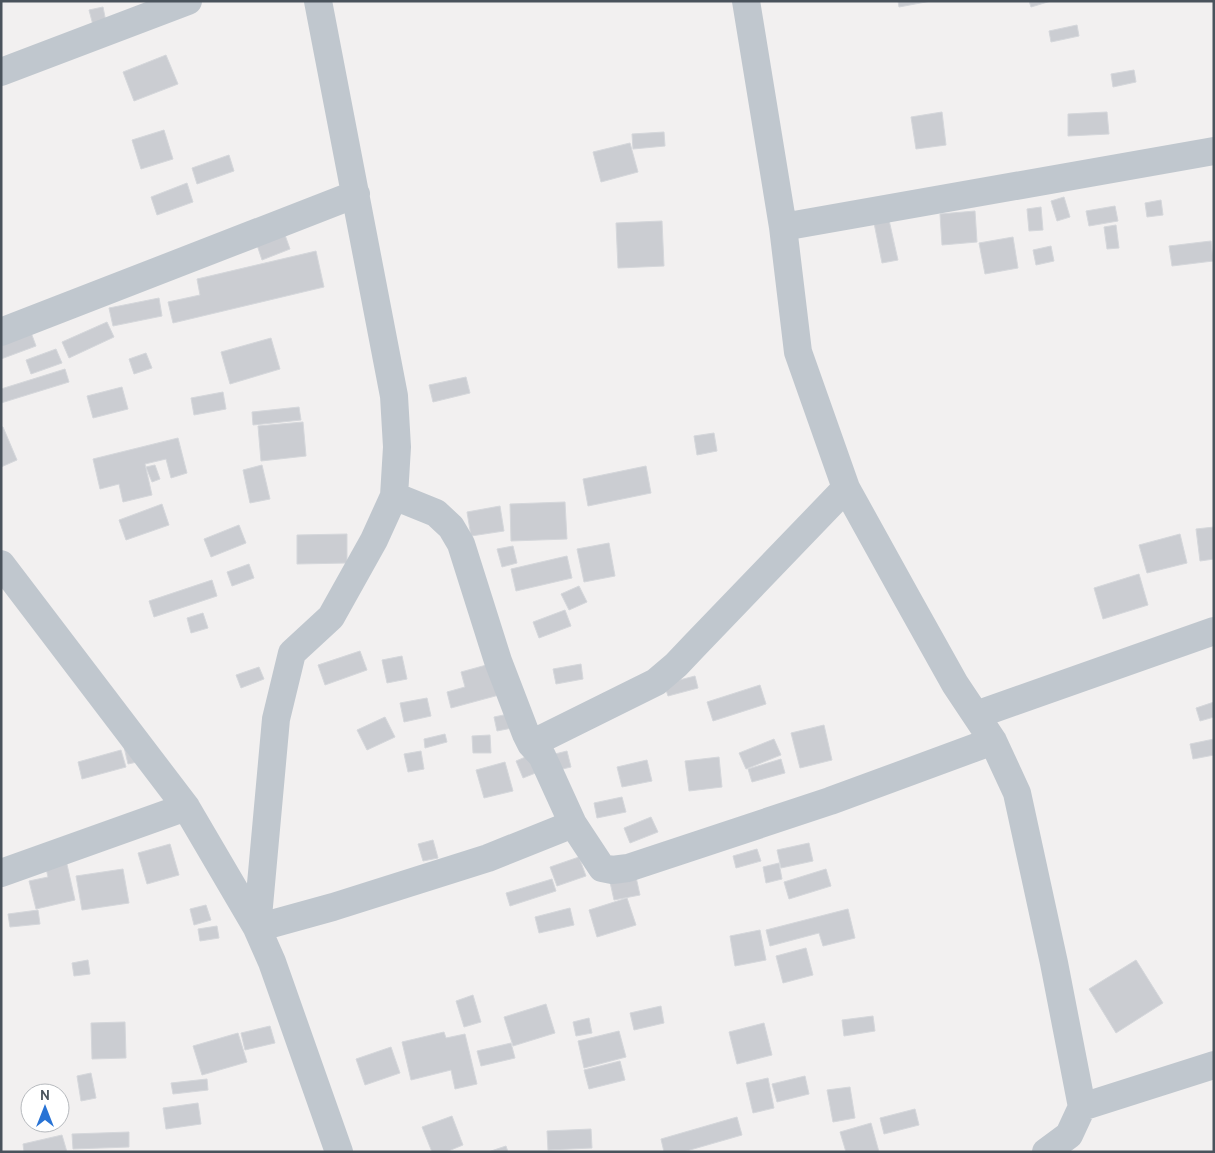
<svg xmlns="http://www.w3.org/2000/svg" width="1215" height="1153" viewBox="0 0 1215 1153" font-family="Cabin,sans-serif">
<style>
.building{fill:#cbcdd2;stroke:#d5d7db}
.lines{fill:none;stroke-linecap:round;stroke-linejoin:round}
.minor{stroke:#c0c7ce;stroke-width:28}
</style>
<rect width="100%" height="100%" fill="#f2f0f0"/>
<path class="building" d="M898 1H931L899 7Z
M1029 1H1051L1031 7Z
M103 7 106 22 93 25 89 10Z
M1077 25 1079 36 1051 42 1049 31Z
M166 55 178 84 134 101 123 72Z
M1134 70 1136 82 1113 87 1111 74Z
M942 112 946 145 916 149 911 117Z
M1107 112 1109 134 1068 136V114Z
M164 130 173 159 141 169 132 140Z
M664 132 665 146 633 149 632 134Z
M630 143 638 172 601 182 593 152Z
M229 155 234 171 197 184 192 168Z
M187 183 193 202 157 215 151 197Z
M1064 197 1070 217 1057 221 1051 201Z
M1161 200 1163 215 1147 217 1145 203Z
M1115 206 1118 221 1089 226 1086 211Z
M1041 207 1043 230 1029 231 1027 209Z
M975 211 977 242 942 245 940 214Z
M889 220 898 260 882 263 874 223Z
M662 221 664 266 618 268 616 223Z
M1116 225 1119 248 1107 249 1104 227Z
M285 235 290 249 262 260 257 245Z
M1013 237 1018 268 985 274 979 243Z
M1211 241 1213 261 1172 266 1169 246Z
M1051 246 1054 261 1036 265 1033 250Z
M316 251 324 287 173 323 168 302 200 295 197 279Z
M159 298 162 316 113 326 109 308Z
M107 322 114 337 69 358 62 342Z
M29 327 36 346 1 359V338Z
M271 338 280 369 230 384 221 352Z
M56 349 62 363 31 374 26 360Z
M146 353 152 368 134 374 129 359Z
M65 369 69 382 1 403V389Z
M466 377 470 393 433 402 429 385Z
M122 387 128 409 93 418 87 396Z
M223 392 226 409 194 415 191 398Z
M299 407 301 420 253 425 252 412Z
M303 422 306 456 261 461 258 426Z
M1 427H3L17 460 1 467Z
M714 433 717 451 697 455 694 436Z
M178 438 187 473 171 478 166 459 145 464 152 495 123 502 119 484 100 489 93 459Z
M155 465 160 479 152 482 146 467Z
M262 465 270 499 250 503 243 470Z
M646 466 651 493 588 506 583 479Z
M565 502 567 539 511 541 510 504Z
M162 504 169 525 126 540 119 520Z
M500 506 504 531 471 536 467 512Z
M239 525 246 543 211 557 204 539Z
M1214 527V559L1200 561 1196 529Z
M347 534V563L297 564V535Z
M1180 534 1187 563 1147 573 1139 545Z
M609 543 615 576 584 582 577 549Z
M513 546 517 563 502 567 497 549Z
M567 556 572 578 516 591 511 569Z
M249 564 254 578 232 586 227 572Z
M1139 574 1148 605 1103 619 1094 588Z
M212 580 217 596 154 617 149 601Z
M579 586 587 602 569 610 561 594Z
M565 610 571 626 539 638 533 622Z
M203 613 208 628 191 633 187 618Z
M360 651 367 670 325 685 318 665Z
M402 656 407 679 387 683 382 660Z
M490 664 499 695 451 708 447 692 465 687 461 672Z
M581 664 583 679 556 684 553 669Z
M259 667 264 679 241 688 236 675Z
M695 676 698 688 668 696 664 684Z
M760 685 766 704 713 721 707 702Z
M427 698 431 716 404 722 400 703Z
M1214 702V717L1200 721 1196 708Z
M513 713 517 727 497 731 494 717Z
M385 717 395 737 367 750 357 730Z
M824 725 832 760 800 768 791 733Z
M445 734 447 742 425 748 424 739Z
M490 735 491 753H473L472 736Z
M774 739 781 755 746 769 739 753Z
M1214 739V755L1193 759 1190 744Z
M124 747 142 761 128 764Z
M121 750 126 767 82 779 78 762Z
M421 751 424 769 408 772 404 754Z
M567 751 571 767 554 771 551 755Z
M535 753 543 770 523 778 516 761Z
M719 757 722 787 689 791 685 761Z
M781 759 785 773 752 782 748 769Z
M647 760 652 781 622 787 617 767Z
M505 762 513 791 484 798 476 770Z
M622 797 626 812 597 818 594 803Z
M651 817 658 832 630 843 624 828Z
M433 840 438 858 423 861 418 844Z
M809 843 813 861 781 868 777 850Z
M170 844 179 875 147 884 138 853Z
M757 849 761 861 736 868 733 856Z
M579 857 586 876 557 886 550 867Z
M66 860 75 900 36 909 29 881 48 877 45 864Z
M779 863 782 879 766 883 763 867Z
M634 868 640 895 614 900 608 873Z
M123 869 129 903 82 910 76 876Z
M826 869 831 886 789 899 784 882Z
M552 879 556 891 510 906 506 893Z
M627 898 636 925 597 937 589 910Z
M206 905 211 920 194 925 190 909Z
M570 908 574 925 539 933 535 917Z
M848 909 855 938 823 946 819 933 770 946 766 930Z
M38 910 40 924 10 927 8 914Z
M217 926 219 938 200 941 198 929Z
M760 930 766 960 735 966 730 936Z
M806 948 813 975 783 983 776 956Z
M88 960 90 974 74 976 72 963Z
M1136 960 1163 1003 1116 1033 1089 989Z
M473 995 481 1022 464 1027 456 1001Z
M546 1004 555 1033 513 1046 504 1017Z
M661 1006 664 1023 634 1030 630 1013Z
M873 1016 875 1031 844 1036 842 1020Z
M589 1018 592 1033 576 1036 573 1022Z
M125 1022 126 1058 92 1059 91 1023Z
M764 1023 772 1055 737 1064 729 1032Z
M270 1026 275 1043 245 1050 241 1033Z
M619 1031 626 1057 584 1068 578 1041Z
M444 1032 446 1038 465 1034 477 1084 455 1089 451 1070 411 1080 402 1042Z
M238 1033 247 1062 202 1075 193 1046Z
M511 1043 515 1058 481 1066 477 1051Z
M391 1047 400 1073 365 1085 356 1059Z
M620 1061 625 1080 589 1089 584 1070Z
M91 1073 96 1098 81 1101 77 1076Z
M805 1076 809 1094 777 1102 772 1084Z
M768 1078 774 1108 753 1113 746 1083Z
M207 1079 208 1090 173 1094 171 1083Z
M850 1087 855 1118 833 1122 827 1090Z
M198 1103 201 1124 166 1129 163 1108Z
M915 1109 919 1125 884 1134 880 1118Z
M452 1116 463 1145 446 1152H432L422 1127Z
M737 1117 742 1135 683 1152H664L661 1139Z
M871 1123 879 1152H846L840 1132Z
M591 1129 592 1148 548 1150 547 1131Z
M129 1132V1147L73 1149 72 1134Z
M62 1135 67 1152H24L23 1144Z
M506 1146 508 1152H488Z"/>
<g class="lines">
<path class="minor" d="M318 1 394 396 397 447 394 496 374 540 331 617 292 653 276 719 257 928 272 962 339 1152
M746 1 783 227 798 352 846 488 908 600 955 684 993 741 1017 793 1054 963 1082 1107 1069 1135 1046 1152
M1 72 188 1
M783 227 1214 151
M1 332 356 194
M394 496 436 513 451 527 461 544 498 661 526 734 531 744 542 756 573 824 602 868 612 870 628 868 830 801 993 741
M1 564 186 807 257 928 333 907 488 858 573 824
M976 715 1214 631
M531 744 656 682 676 665 694 646 846 488
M1 873 186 807
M1082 1107 1214 1065"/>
</g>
<rect width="1215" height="1153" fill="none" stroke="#4a535c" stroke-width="5"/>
<g transform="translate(45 1108)"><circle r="24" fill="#ffffff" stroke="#b7babe"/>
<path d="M0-4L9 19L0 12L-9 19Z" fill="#2873d5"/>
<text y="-8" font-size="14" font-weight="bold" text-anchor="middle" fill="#4a535c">N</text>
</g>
</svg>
